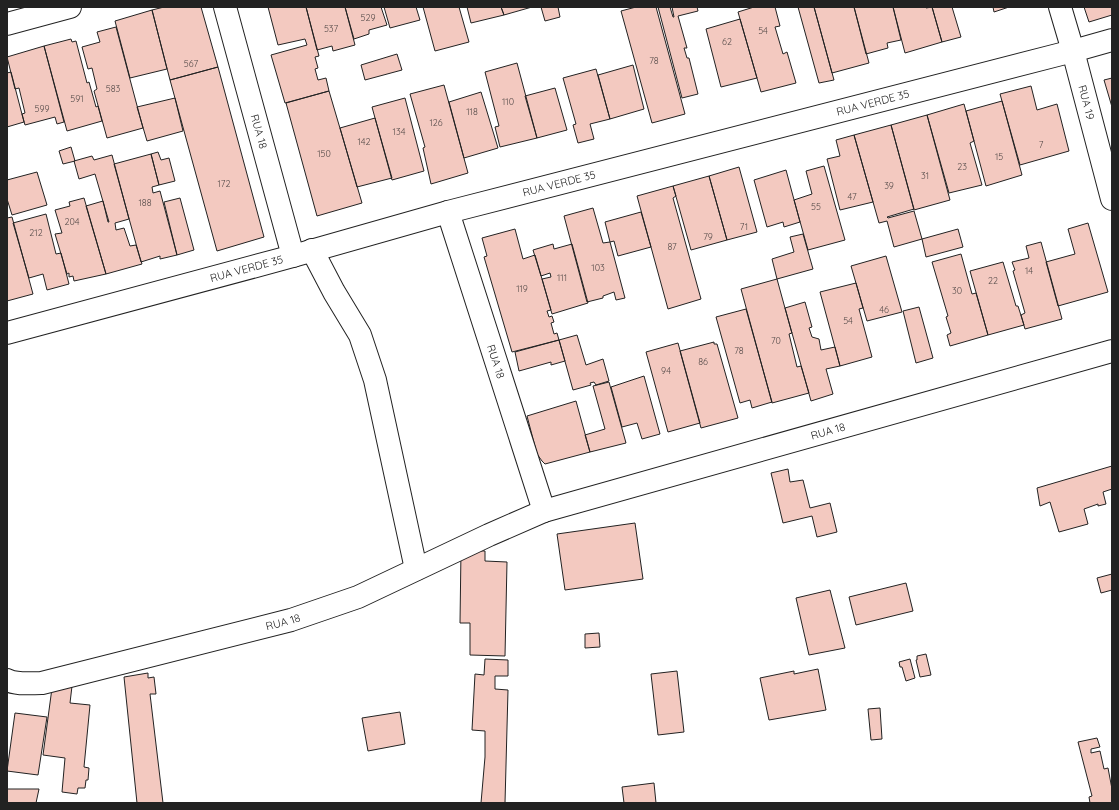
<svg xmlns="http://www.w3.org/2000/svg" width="1119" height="810" viewBox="0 0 1119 810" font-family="Quicksand,sans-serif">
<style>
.building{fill:#f3c9c0;stroke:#222}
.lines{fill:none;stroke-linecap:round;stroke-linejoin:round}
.minor-casing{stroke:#222;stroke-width:24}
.major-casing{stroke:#222;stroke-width:24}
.minor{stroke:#fff;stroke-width:22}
.major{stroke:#fff;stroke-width:22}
.labels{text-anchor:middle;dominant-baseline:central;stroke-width:3;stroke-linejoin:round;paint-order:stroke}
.number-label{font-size:9px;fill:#564c4a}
.street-label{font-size:11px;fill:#222;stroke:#fff}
</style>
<rect width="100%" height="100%" fill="#fff"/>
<path class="building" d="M164 7H201L218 67 170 80 152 10Z
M268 7H306L319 56 315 57 318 68 315 69 318 80 326 78 329 91 285 103 271 55 307 45 305 39 278 45Z
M306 7H345L355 45 333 51 332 46 317 50Z
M345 7H381L387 25 369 30V34L354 39Z
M384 7H416L420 20 390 28Z
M423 7H459L469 42 435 51Z
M467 7H501L504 15 471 23Z
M501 7H532L504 15Z
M541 7H558L560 17 545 21Z
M636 7H656L685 114 652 123 621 11Z
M658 7H670L673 17H674L672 7H697L698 11 678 16 687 48H684L687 58H689L698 94 682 98Z
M754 7H775L780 26 775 27 783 54 787 52 796 83 761 92 738 12Z
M798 7H814L834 80 819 83Z
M814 7H854L869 63 832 73Z
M854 7H893L901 40 887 43 888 48 866 54Z
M893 7H926V8L932 7 942 42 905 53Z
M932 7H952L961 37 942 42Z
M993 7H1009L994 12Z
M1084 7H1112V15L1089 22Z
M152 10 167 69 130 78 115 21Z
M740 19 757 78 721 87 706 29Z
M116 27 143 128 107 138 94 91 97 89 92 68 88 69 82 47 100 42 97 32Z
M71 39 72 42 76 41 87 83 89 82 96 107 98 106 102 121 67 131 44 46Z
M44 46 64 122 57 124 55 117 25 125 22 114 25 113 19 88 15 89 7 57Z
M397 54 402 70 365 80 361 65Z
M517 63 537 138 500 147 495 127 499 126 485 72Z
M633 65 644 109 610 119 598 75Z
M218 67 264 237 217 251 170 80Z
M596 69 610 119 590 124 594 139 578 143 573 125 576 124 563 78Z
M11 72 24 122 7 127V73Z
M1112 78V107L1104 80Z
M444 85 468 173 431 184 423 148 425 147 410 94Z
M1031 86 1037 110 1057 104 1069 151 1020 165 1000 94Z
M555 88 567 130 537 138 525 96Z
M329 91 362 203 317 216 286 103Z
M481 92 498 148 464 158 449 102Z
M175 98 183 131 147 141 137 107Z
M405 98 424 171 392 180 372 107Z
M1002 101 1022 175 986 186 966 111Z
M964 104 974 141 970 143 982 185 949 193 927 115Z
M927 115 950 200 914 210 891 125Z
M375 118 392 178 357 187 340 128Z
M891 125 914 209 887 217 888 218 914 211 922 239 894 247 887 221 879 223 854 135Z
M854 135 873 202 840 210 827 159 840 156 836 140Z
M71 147 75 161 63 164 59 151Z
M158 152 161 160 169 158 175 181 159 185 151 154Z
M151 154 159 185 152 187 153 193 160 191 177 255 160 259V256L141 262 114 164Z
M112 155 129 219 115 223 116 230 124 228 130 246 136 245 142 264 106 274 86 206 103 201 108 222H109L95 174 79 179 74 161 92 156 94 160Z
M824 166 845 240 808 250 794 200 812 194 806 171Z
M739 167 757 232 727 240 709 176Z
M786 170 800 222 784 227 783 222 767 227 754 180Z
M37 172 47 205 12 215 7 199V180Z
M709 176 727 240 691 250 673 186Z
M673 186 676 196 673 198 701 299 668 309 637 196Z
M84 198 106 274 74 281 73 276 69 277V273L67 274 55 234 62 233 55 210 70 206 69 202Z
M180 198 194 250 177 255 164 202Z
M593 208 603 243 610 242 625 298 616 300 614 292 603 296V298L587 302 564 216Z
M641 212 651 247 618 256 614 241 610 242 605 222Z
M46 214 56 254 61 253 69 284 47 290 43 274 29 278 13 223Z
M12 217 33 294 7 301V218Z
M1088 223 1108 292 1058 306 1046 262 1075 254 1068 229Z
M515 229 523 259 535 255 551 310 547 311 549 317 552 316 554 322 551 323 554 334 557 333 559 340 512 352 484 257 487 256 482 238Z
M958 229 963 247 926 257 922 239Z
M803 234 813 269 777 279 772 259 794 252 790 237Z
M1041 242 1062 319 1025 329 1021 315 1025 313 1013 271 1015 270 1012 262 1029 258 1026 246Z
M553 244 554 249 572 244 588 303 552 314 542 279 551 277 550 273 541 276 533 250Z
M961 254 972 294 976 293 988 335 950 346 947 335 951 333 946 317 948 316 932 262Z
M886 256 902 312 867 321 851 266Z
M1003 262 1016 306H1018L1024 325 988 335 970 271Z
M777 279 791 330 792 333 789 334 797 367 801 366 809 393 772 403 741 289Z
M856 283 863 308 859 309 872 357 840 366 820 292Z
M805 302 812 327 809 328 812 337 819 339 821 350 835 347 840 366 826 369 833 394 811 401 785 308Z
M919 307 933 358 916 363 903 311Z
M746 309 772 402 752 408 750 400 740 403 716 317Z
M577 335 586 365 603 359 609 381 596 385 594 382 590 383 591 385 573 390 559 340Z
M559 340 565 361 551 365V362L519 371 515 352Z
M714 342V344H717L738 418 701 428 680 351Z
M678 343 700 423 668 432 646 352Z
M644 376 660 434 642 439 637 423 622 427 611 387Z
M609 382 626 443 590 452 585 435 605 429 593 386Z
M576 401 590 452 545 464 542 461 537 454 527 416Z
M1112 466V489L1103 492 1106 504 1098 506V504L1084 509 1088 524 1059 532 1050 502 1040 506 1037 488Z
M788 469 790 482 803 480 810 508 830 503 837 532 817 537 812 516 783 523 771 473Z
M635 523 643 579 565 590 557 534Z
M461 550 485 551V561L507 562 505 656 470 655V623H460Z
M1112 574V590L1101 593 1097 578Z
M906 583 913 611 856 625 849 597Z
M830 590 845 648 809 655 796 598Z
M599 633 600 647 585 648V634Z
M926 654 931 675 920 677 916 660H917V656Z
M485 659 508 660V676H495V689L508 690 505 803H481L485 757V731L472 730 475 674 484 675Z
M910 659 915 678 906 681 902 667H900L899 662Z
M818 669 826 710 769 720 760 678 794 671V674Z
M677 671 684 732 658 735 651 674Z
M148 673V678L154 677 156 694H150L163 803H137L124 677Z
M72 686 70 703 90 705 84 767 89 768 88 780H86L85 788H78L77 794 62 792 65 758 43 755 52 688Z
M880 708 882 739 871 740 868 709Z
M400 712 405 744 368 751 362 718Z
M15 713 47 717 38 775 7 771Z
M1097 738 1100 747 1091 749V753L1100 751 1104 769 1108 768 1112 789V803H1090L1089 797 1092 796 1078 742Z
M654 783 656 803H624L622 787Z
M7 789H39L36 803H7Z"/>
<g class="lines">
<g class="minor-casing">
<g id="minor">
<path id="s1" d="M225 7 293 256"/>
<path id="s2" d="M1060 7 1073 51 1112 199"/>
<path id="s3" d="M448 212 544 511"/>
<path d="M312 250 334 292 360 335 375 380 416 569"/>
<path id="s4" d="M7 333 293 256 448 212 1073 51 1112 40"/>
<path id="s5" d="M7 680C17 685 31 683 42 683L291 620 358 597 489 535 544 511 1112 351"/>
</g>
</g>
<g class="major-casing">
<path id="major" d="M7 24 70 7"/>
</g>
<use href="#minor" class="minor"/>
<use href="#major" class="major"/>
</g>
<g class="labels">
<g class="number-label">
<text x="368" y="17">529</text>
<text x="331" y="28">537</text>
<text x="763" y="30">54</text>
<text x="727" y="41">62</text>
<text x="654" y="60">78</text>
<text x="191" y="63">567</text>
<text x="113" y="88">583</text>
<text x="77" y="98">591</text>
<text x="508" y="101">110</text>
<text x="42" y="108">599</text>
<text x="472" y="111">118</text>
<text x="436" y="122">126</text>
<text x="399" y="131">134</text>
<text x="364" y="141">142</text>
<text x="1041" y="144">7</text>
<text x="324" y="153">150</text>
<text x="999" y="156">15</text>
<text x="962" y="166">23</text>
<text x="925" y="175">31</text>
<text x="224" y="183">172</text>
<text x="889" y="185">39</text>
<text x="852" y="196">47</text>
<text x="145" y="202">188</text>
<text x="816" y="206">55</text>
<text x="72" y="221">204</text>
<text x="744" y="226">71</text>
<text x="36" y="232">212</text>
<text x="708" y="236">79</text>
<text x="672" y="246">87</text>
<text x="598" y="267">103</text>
<text x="1029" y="270">14</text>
<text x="562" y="277">111</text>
<text x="993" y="280">22</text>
<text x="522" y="288">119</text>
<text x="957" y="290">30</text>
<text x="884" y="309">46</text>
<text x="848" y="320">54</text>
<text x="776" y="340">70</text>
<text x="739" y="350">78</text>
<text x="703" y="361">86</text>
<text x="666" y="370">94</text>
</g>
<g class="street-label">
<text stroke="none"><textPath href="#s4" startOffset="896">RUA VERDE 35</textPath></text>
<text stroke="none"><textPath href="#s2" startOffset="99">RUA 19</textPath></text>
<text stroke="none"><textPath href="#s1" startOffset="129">RUA 18</textPath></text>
<text stroke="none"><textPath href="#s4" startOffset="572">RUA VERDE 35</textPath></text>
<text stroke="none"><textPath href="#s4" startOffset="248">RUA VERDE 35</textPath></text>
<text stroke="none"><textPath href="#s3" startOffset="157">RUA 18</textPath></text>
<text stroke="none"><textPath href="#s5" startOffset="863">RUA 18</textPath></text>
<text stroke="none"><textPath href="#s5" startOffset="284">RUA 18</textPath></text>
</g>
</g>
<rect width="1119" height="810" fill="none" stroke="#222222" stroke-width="16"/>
</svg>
